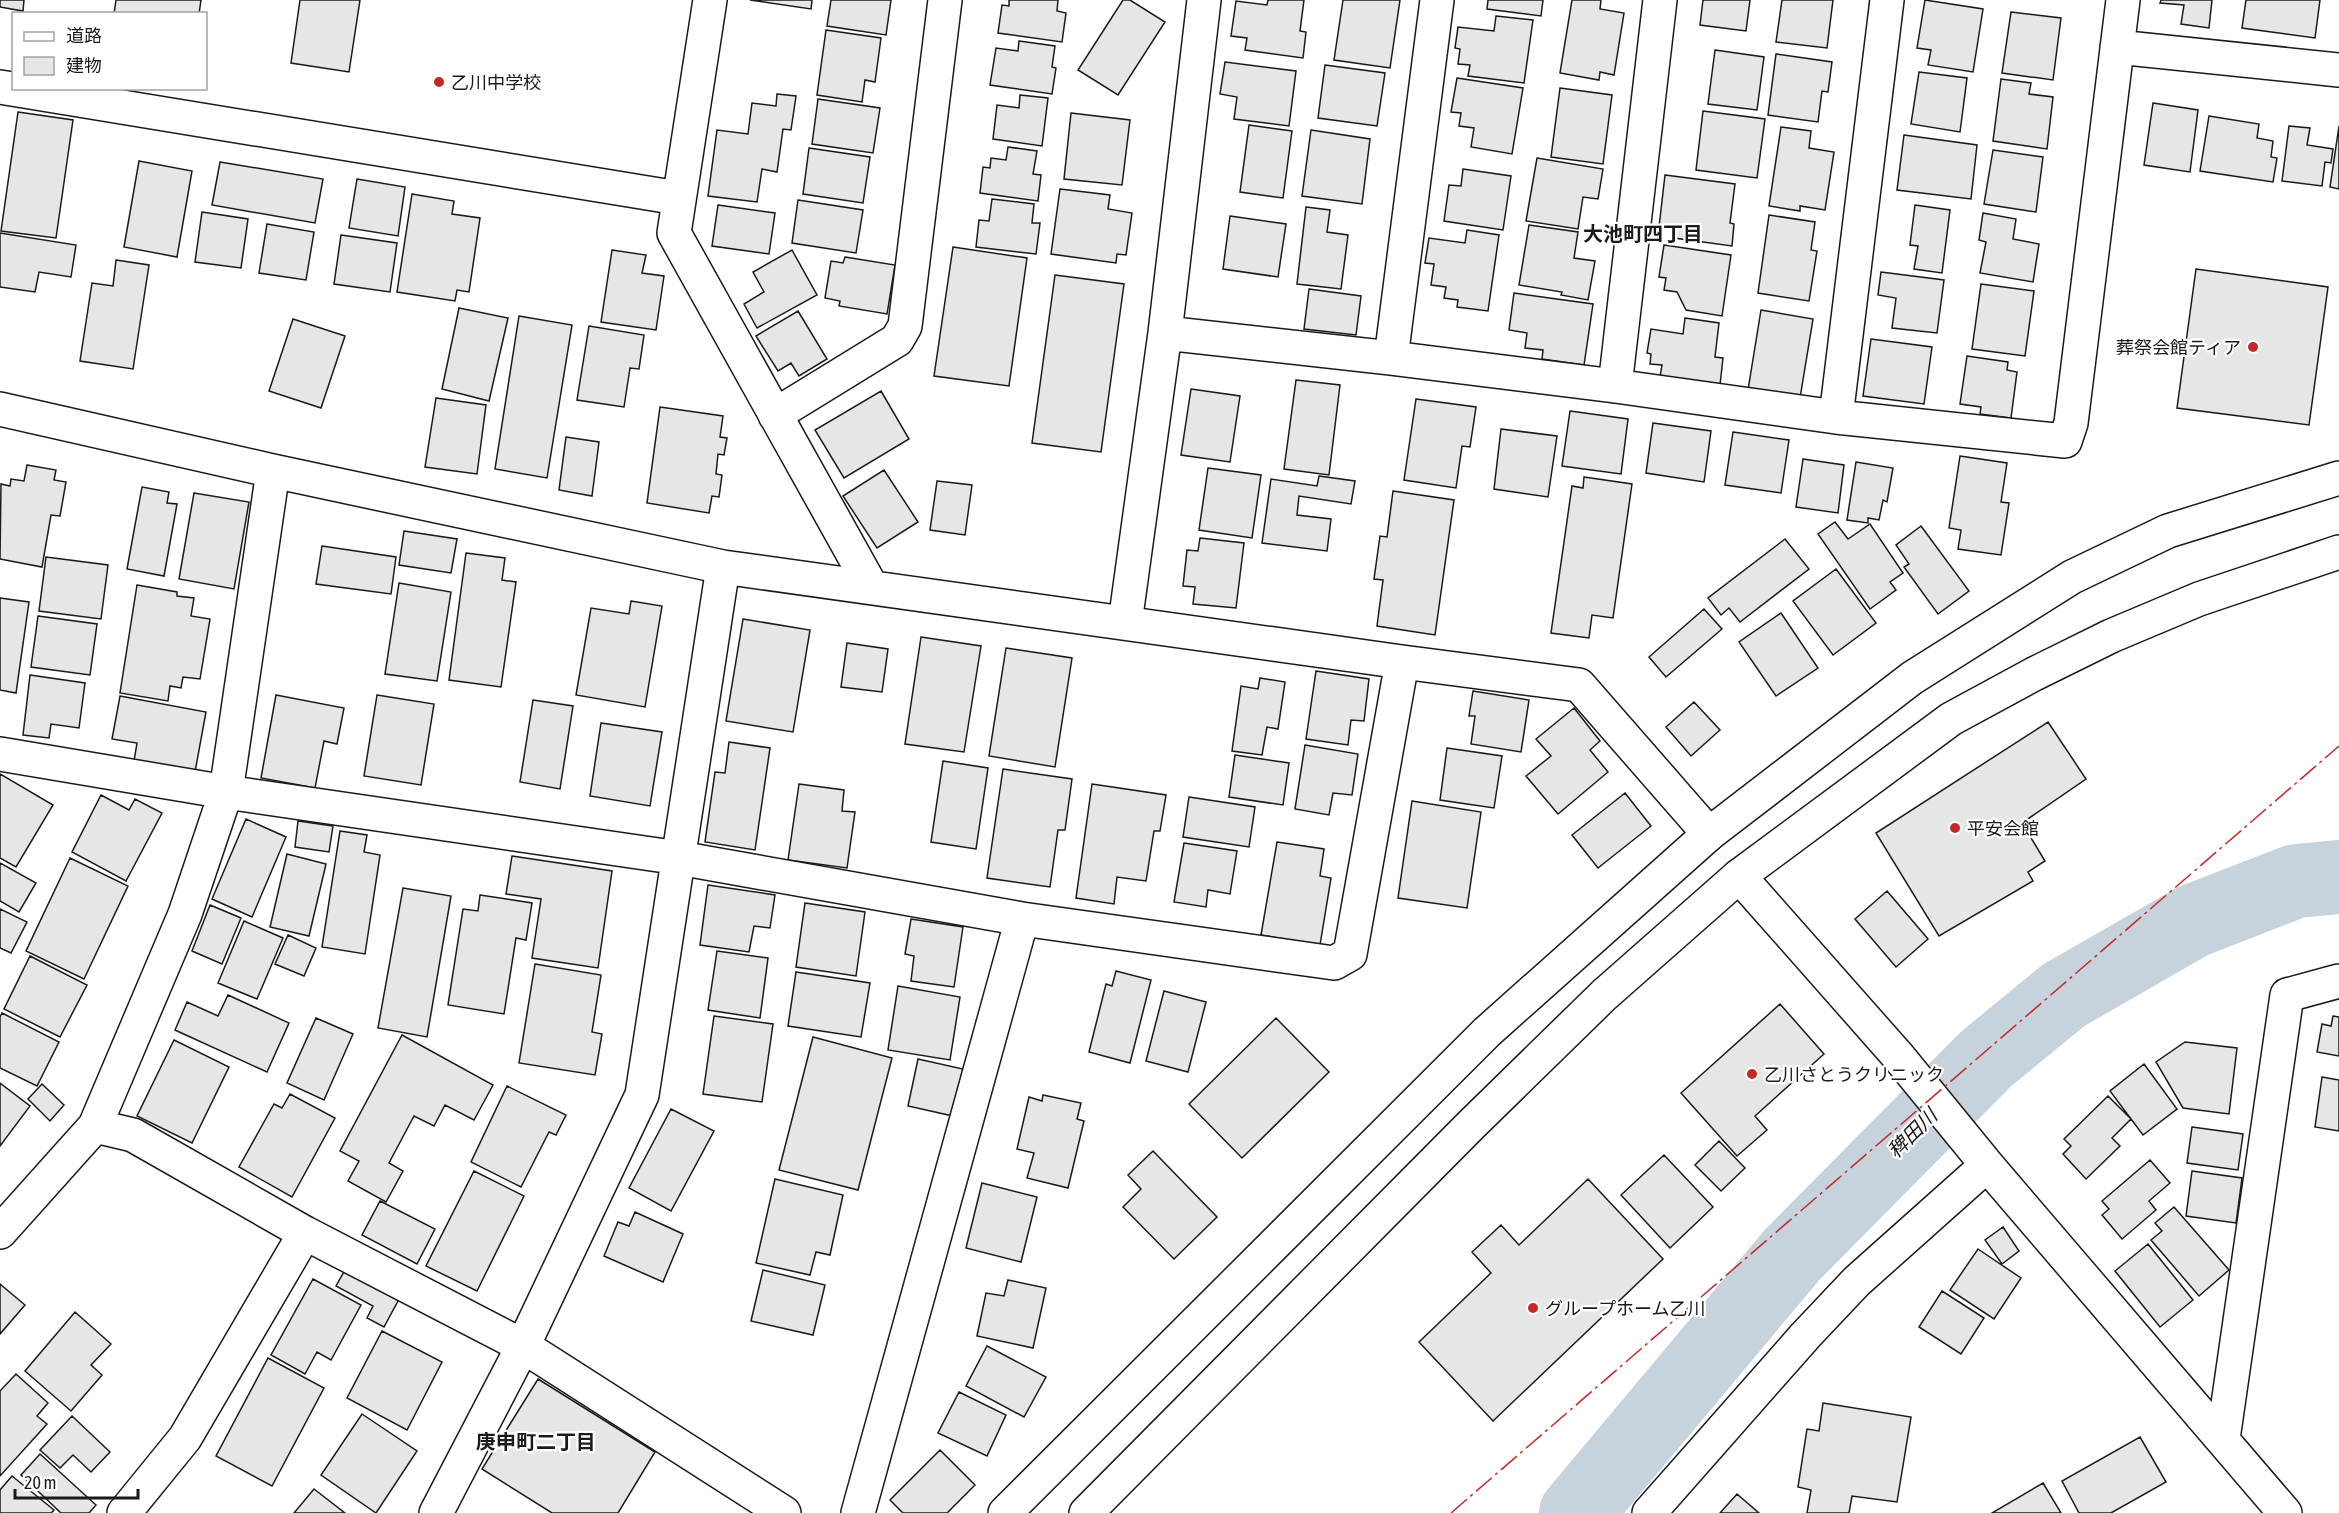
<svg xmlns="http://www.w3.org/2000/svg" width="2339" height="1513" viewBox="0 0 2339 1513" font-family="'Asap Condensed','Noto Sans JP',sans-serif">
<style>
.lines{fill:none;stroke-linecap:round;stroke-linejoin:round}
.river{stroke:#c6d2dc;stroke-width:74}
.building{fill:#e6e6e6;stroke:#1a1a1a;stroke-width:1.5}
.street-casing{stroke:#1a1a1a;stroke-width:36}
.secondary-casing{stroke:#1a1a1a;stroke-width:36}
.street{stroke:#fff;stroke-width:33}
.secondary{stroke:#fff;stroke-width:33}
.power{stroke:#c62828;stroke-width:1.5;stroke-dasharray:21 4.5 3 4.5;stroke-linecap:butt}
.poi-dot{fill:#c62828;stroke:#fff;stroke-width:2}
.labels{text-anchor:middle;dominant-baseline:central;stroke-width:4.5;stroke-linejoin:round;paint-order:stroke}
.poi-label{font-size:18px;fill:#1a1a1a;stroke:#fff;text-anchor:start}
.neighbourhood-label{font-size:20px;font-weight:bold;fill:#1a1a1a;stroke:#fff}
.water-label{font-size:20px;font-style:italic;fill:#1a1a1a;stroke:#fff}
</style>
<rect width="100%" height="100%" fill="#fff"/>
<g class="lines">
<path class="river" d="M1576 1513 1792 1255 1986 1059 2064 995 2193 921 2296 881 2339 877"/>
</g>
<path class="building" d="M0 0H24L23 11 0 7Z
M116 0H201L199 14H114Z
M300 0H360L349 72 291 63Z
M750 0H812L811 9Z
M831 0H891L886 35 827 26Z
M1009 0H1058L1057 11 1066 13 1062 42 998 33 1002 5 1009 6Z
M1123 0H1130L1165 22 1118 95 1078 70Z
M1268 0H1304L1300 31 1306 32 1303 58 1245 50 1247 38 1231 36 1236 1 1267 5Z
M1343 0H1400L1390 68 1334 60Z
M1488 0H1543L1541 16 1487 9Z
M1572 0H1601L1600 9 1624 13 1614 75 1600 72 1599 80 1560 73Z
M1703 0H1750L1746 31 1700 25Z
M1782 0H1833L1827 48 1776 42Z
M1925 0 1983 9 1973 72 1928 65 1931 50 1917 48Z
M2161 0H2212L2209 28 2181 24 2184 5 2160 3Z
M2246 0H2320L2315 38 2242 28Z
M2011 12 2061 18 2053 80 2002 73Z
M1496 16 1533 20 1524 83 1468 76 1470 65 1458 64 1460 49 1455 48 1458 27 1494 31Z
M826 30 881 38 875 82 865 80 862 102 817 95Z
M1019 41 1055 46 1052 67 1056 68 1052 94 990 85 996 48 1018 51Z
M1715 50 1764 57 1757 110 1708 104Z
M1776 54 1832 62 1828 92 1822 91 1818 122 1768 115Z
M1225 62 1296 71 1289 126 1234 119 1237 97 1220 94Z
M1325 65 1385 73 1377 126 1318 118Z
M1919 72 1967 78 1960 132 1911 124Z
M1457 78 1523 88 1512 154 1471 147 1474 128 1459 126 1461 113 1451 112Z
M2001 79 2031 83 2029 94 2053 97 2047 149 1993 141Z
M1560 88 1612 95 1603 164 1551 157Z
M777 94 796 96 791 130 783 129 777 172 762 169 757 202 708 196 717 130 748 134 752 103 776 106Z
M1020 95 1048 98 1042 146 993 139 997 105 1019 108Z
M818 99 880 108 873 153 812 144Z
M2153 103 2198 110 2190 172 2144 165Z
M1703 111 1765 119 1757 178 1696 170Z
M18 112 73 120 56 238 1 231Z
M1071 113 1130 120 1122 185 1064 179Z
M2209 116 2259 124 2257 138 2273 141 2271 157 2277 158 2273 182 2200 171Z
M1249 125 1292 131 1283 198 1240 192Z
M2289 126 2310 128 2307 145 2333 149 2331 163 2325 162 2322 186 2282 181Z
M2339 126V189L2330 187Z
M1781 127 1811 131 1809 148 1834 152 1825 210 1800 206V211L1769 206Z
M1311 130 1370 139 1362 204 1302 196Z
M1904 135 1977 145 1971 199 1897 190Z
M1008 147 1037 151 1033 174 1041 175 1038 201 980 193 983 167 990 168 991 158 1006 160Z
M809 148 870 157 863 203 803 194Z
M1993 150 2043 157 2036 212 1984 204Z
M1537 158 1603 169 1598 199 1583 197 1578 229 1526 221Z
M139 161 192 171 177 257 124 247Z
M220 162 323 179 315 223 212 205Z
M1463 169 1511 176 1503 230 1444 221 1449 185 1461 186Z
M1665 175 1735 184 1730 223 1734 224 1732 246 1674 238 1675 229 1659 227Z
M357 179 405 187 398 236 349 228Z
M1060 189 1110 195 1108 209 1132 213 1126 255 1117 254 1116 263 1051 254Z
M412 194 454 201 452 214 480 218 469 292 457 290 455 301 397 292Z
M992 199 1034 204 1032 223H1040L1036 254 976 247 979 220 989 221Z
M798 200 863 210 856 253 792 243Z
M718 205 775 213 769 254 712 246Z
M1915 205 1950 210 1942 273 1914 269 1918 246 1910 245Z
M1306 207 1330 210 1327 232 1348 235 1341 289 1297 284Z
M202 212 248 219 241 268 195 262Z
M1983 213 2016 219 2013 239 2039 244 2033 282 1980 273 1986 242 1979 240Z
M1769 215 1815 222 1811 250 1817 251 1809 301 1758 293Z
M1230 216 1286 224 1278 277 1223 269Z
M267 224 314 232 306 280 259 273Z
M1529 225 1578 232 1574 258 1595 261 1588 300 1561 295 1562 292 1519 285Z
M1467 230 1499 235 1488 311 1457 307 1458 300 1444 298 1446 287 1431 285 1434 264 1425 263 1429 238 1465 243Z
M0 233 76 245 71 277 39 272 35 292 0 287Z
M341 235 397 243 390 292 334 284Z
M1664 245 1731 255 1722 316 1686 310 1677 292 1664 290 1666 278 1659 277Z
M953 247 1027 258 1009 386 934 376Z
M612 250 646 255 642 273 664 276 656 330 601 322Z
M792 250 817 295 757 328 744 304 764 292 753 272Z
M845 257 895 265 887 314 839 306 840 301 825 298 831 261 843 263Z
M116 260 149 265 133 369 80 361 92 283 113 286Z
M2196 269 2328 287 2309 425 2177 408Z
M1881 272 1944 280 1937 333 1892 328 1896 298 1878 295Z
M1055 275 1124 284 1101 452 1032 443Z
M1981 284 2034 291 2025 356 1972 349Z
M1309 289 1361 296 1356 335 1304 329Z
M1514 293 1593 304 1584 365 1542 359 1543 350 1525 348 1527 333 1509 330Z
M459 308 508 318 489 401 442 389Z
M1761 310 1813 319 1800 398 1748 390Z
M798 311 827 359 799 376 791 363 778 371 756 336Z
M519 316 572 325 547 478 495 469Z
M1685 318 1719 323 1715 357 1723 358 1720 385 1660 377 1662 365 1650 364 1651 354 1647 353 1651 329 1683 334Z
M293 319 345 336 321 408 269 391Z
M589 326 644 335 639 369 630 368 624 407 577 400Z
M1871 339 1932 347 1924 404 1863 396Z
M1967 356 2008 362 2007 370 2017 372 2011 418 1980 414 1981 407 1960 404Z
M1296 380 1340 385 1329 475 1284 469Z
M1191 389 1240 396 1230 462 1181 455Z
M881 391 909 439 844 478 815 430Z
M436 398 486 405 477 474 425 467Z
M1416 399 1476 407 1470 447 1462 446 1456 488 1404 480Z
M660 407 723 416 720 437 727 438 724 455 718 454 716 474 722 475 719 497 712 496 709 513 647 503Z
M1570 411 1628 419 1621 474 1562 466Z
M1653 423 1711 431 1704 482 1646 473Z
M1501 429 1557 436 1548 497 1494 489Z
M1733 432 1789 440 1781 493 1725 485Z
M566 437 599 442 592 496 559 490Z
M1960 456 2007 463 2001 502 2009 503 2001 555 1958 549 1961 530 1949 528Z
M1803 459 1844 465 1838 513 1796 507Z
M1856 462 1893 468 1887 502 1883 500 1879 520 1868 518V523L1847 520Z
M27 465 56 470 54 480 66 482 60 516 51 515 42 567 0 559 1 484 10 486 11 479 24 481Z
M1208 468 1261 475 1252 538 1199 530Z
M884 470 918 522 877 548 843 496Z
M1319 476 1355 481 1351 504 1299 496 1297 515 1331 519 1327 551 1262 543 1271 479 1317 486Z
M1584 477 1632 484 1613 618 1592 615 1589 638 1551 633 1572 486 1583 488Z
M937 481 972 485 965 535 930 530Z
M142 487 169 492 167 503 177 504 164 576 127 569Z
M1393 491 1454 500 1435 635 1377 626 1383 580 1374 579 1380 536 1387 537Z
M194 493 249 502 234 589 179 579Z
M1835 522 1848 539 1870 524 1903 573 1890 582 1896 590 1870 609 1818 534Z
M1921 526 1969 591 1938 614 1904 567 1909 564 1896 545Z
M404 531 457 539 451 573 399 565Z
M1200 538 1244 543 1236 608 1193 604 1195 587 1183 586 1187 550 1198 551Z
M1785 539 1809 569 1740 622 1729 608 1721 615 1708 598Z
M322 546 396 557 391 594 316 584Z
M466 553 505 558 502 580 516 582 501 687 449 680Z
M46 557 108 565 101 619 39 611Z
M1836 569 1876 623 1833 655 1793 601Z
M399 583 451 592 437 681 385 674Z
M137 585 177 592V596L194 598 191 616 210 619 200 679 183 677 181 688 170 686 168 701 120 693Z
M0 598 29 602 16 693 0 690Z
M631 601 662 606 645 707 576 695 591 608 629 614Z
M1704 609 1722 629 1666 677 1649 657Z
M1781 613 1818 668 1776 696 1739 642Z
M38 616 97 624 90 675 31 667Z
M743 619 810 630 793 732 726 721Z
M921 637 981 646 964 752 905 744Z
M847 643 888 649 882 692 841 687Z
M1006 648 1072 658 1055 767 989 756Z
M1316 671 1369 679 1364 721 1351 720 1348 745 1306 739Z
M30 675 85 683 79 728 51 724 49 738 23 735Z
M1260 678 1285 682 1278 729 1267 727 1262 755 1232 751 1241 686 1258 689Z
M1473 691 1529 700 1521 752 1471 744 1475 716H1469Z
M276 695 344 708 337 744 324 741 315 788 261 778Z
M377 695 434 704 421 785 364 776Z
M120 696 206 712 195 772 134 761 137 743 112 739Z
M533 700 573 706 560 789 520 782Z
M1694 702 1720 730 1691 756 1666 727Z
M1574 708 1600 741 1590 750 1608 772 1558 814 1526 776 1551 756 1536 739Z
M2048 722 2086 779 2022 823 2045 861 2028 872 2033 881 1939 936 1876 833Z
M601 723 662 732 650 806 590 796Z
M729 742 770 748 755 850 705 842 715 772 725 773Z
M1305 745 1358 754 1352 795 1333 793 1329 815 1295 809Z
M1447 748 1502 756 1494 808 1440 800Z
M1235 755 1289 763 1283 805 1229 797Z
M943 761 988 768 976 849 931 842Z
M1003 769 1072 779 1065 830H1058L1050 887 987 878Z
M0 774 53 805 16 867 0 858Z
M799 784 844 790 842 811 855 812 847 868 788 860Z
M1092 784 1166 795 1160 831H1154L1146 881 1117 877 1114 904 1076 898Z
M1625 793 1651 826 1598 868 1572 835Z
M101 795 129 810 135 799 162 813 126 881 72 852Z
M1189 797 1255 807 1249 847 1183 837Z
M1412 801 1481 812 1467 908 1398 898Z
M246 819 286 837 252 917 212 899Z
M298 821 333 826 329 852 295 847Z
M340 831 367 835 364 852 380 855 365 954 322 947Z
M1277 842 1324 849 1320 876 1331 878 1320 945 1261 935Z
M1184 843 1237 851 1230 894 1208 890 1206 907 1174 902Z
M287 854 326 864 309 936 270 927Z
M512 856 612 871 598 968 532 958 541 899 506 894Z
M70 858 128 886 84 979 26 951Z
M0 863 36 883 19 912 0 901Z
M708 885 775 895 770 928 754 926 749 952 700 945Z
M403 888 451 896 427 1037 378 1028Z
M1887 891 1928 939 1896 967 1855 919Z
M480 895 532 903 526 940 516 938 504 1014 448 1005 463 909 478 911Z
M805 903 865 912 856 976 796 967Z
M210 905 241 918 222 964 192 951Z
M0 909 27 922 11 953 0 948Z
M911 919 963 927 954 987 911 981 914 956 905 954Z
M244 921 283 938 257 999 218 983Z
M288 935 316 948 304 976 275 964Z
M717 951 768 958 760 1018 708 1010Z
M30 956 87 985 60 1037 4 1009Z
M535 964 601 975 592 1032 602 1034 595 1075 519 1063Z
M1116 971 1151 980 1130 1063 1089 1052 1106 984 1112 986Z
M796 972 870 983 861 1037 788 1026Z
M898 986 960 997 950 1060 888 1050Z
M1164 991 1206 1002 1188 1072 1146 1061Z
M228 995 289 1023 267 1072 175 1030 187 1002 218 1016Z
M1780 1004 1824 1054 1755 1116 1767 1130 1737 1156 1681 1093Z
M2 1013 59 1042 37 1086 0 1068V1017Z
M714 1016 773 1024 762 1102 703 1094Z
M2333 1016 2339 1017V1056L2317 1052 2322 1024 2331 1026Z
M316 1018 353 1034 324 1100 287 1083Z
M1276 1018 1329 1072 1242 1158 1189 1104Z
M402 1035 493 1085 474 1120 445 1105 434 1126 414 1116 389 1163 403 1171 386 1202 348 1181 359 1161 340 1151Z
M813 1037 892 1058 858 1190 779 1170Z
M174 1040 229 1067 192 1143 137 1116Z
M2185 1042 2237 1048 2229 1114 2183 1108 2156 1062Z
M918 1059 963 1069 953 1116 908 1106Z
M2144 1064 2177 1109 2143 1135 2110 1091Z
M2322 1077 2339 1080V1131L2315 1127Z
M0 1083 30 1106 0 1146Z
M42 1084 64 1105 50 1121 28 1099Z
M507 1086 566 1115 556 1135 549 1132 521 1187 471 1162Z
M290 1094 335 1118 292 1197 239 1167 274 1104 282 1108Z
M1043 1095 1081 1103 1077 1119 1084 1121 1068 1188 1027 1178 1034 1153 1017 1149 1029 1097 1042 1101Z
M2108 1096 2131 1119 2112 1138 2120 1146 2086 1179 2063 1154 2071 1146 2064 1139Z
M671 1109 714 1131 671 1211 629 1188Z
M2192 1127 2243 1134 2238 1170 2187 1163Z
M1719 1141 1745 1168 1721 1191 1695 1165Z
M1153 1151 1217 1217 1174 1259 1123 1207 1141 1189 1128 1175Z
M1664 1155 1713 1207 1670 1248 1621 1195Z
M2150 1160 2170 1183 2149 1201 2156 1210 2122 1239 2102 1215 2109 1209 2102 1201Z
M474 1171 524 1196 477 1291 426 1266Z
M2192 1171 2242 1178 2236 1223 2186 1216Z
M775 1179 843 1195 830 1255 816 1252 810 1275 756 1263Z
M1588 1179 1663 1259 1493 1421 1419 1342 1491 1273 1472 1252 1501 1225 1519 1245Z
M982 1183 1037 1197 1021 1262 966 1248Z
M380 1201 435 1229 417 1264 362 1235Z
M2174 1207 2229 1270 2199 1296 2151 1240 2162 1231 2155 1223Z
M635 1212 683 1234 663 1282 604 1256 618 1222 629 1226Z
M2003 1227 2019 1251 2002 1264 1985 1240Z
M2148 1244 2193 1300 2160 1327 2115 1271Z
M1978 1249 2021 1278 1994 1319 1950 1290Z
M345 1270 399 1299 384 1327 367 1318 373 1306 336 1286Z
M763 1270 825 1285 813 1335 751 1321Z
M313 1279 361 1305 331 1360 317 1352 305 1374 271 1355Z
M1008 1280 1046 1288 1033 1348 977 1336 986 1293 1004 1296Z
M0 1284 25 1305 0 1334Z
M1942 1291 1984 1318 1961 1354 1919 1327Z
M75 1312 111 1344 91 1365 102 1375 71 1411 25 1371Z
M382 1331 442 1362 407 1430 347 1398Z
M987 1346 1046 1377 1024 1417 966 1386Z
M268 1358 324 1388 272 1486 216 1456Z
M16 1374 48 1403 37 1416 47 1424 0 1476V1391Z
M538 1379 655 1452 618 1513H552L482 1469Z
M959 1392 1006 1415 987 1456 938 1433Z
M1823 1403 1911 1417 1897 1502 1852 1496 1849 1513H1807L1811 1490 1798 1487 1807 1429 1819 1431Z
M362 1414 417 1451 376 1513 321 1475Z
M72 1416 110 1452 91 1472 73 1455 60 1468 40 1450Z
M2140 1437 2166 1482 2111 1513H2079L2062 1481Z
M940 1450 975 1485 947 1513H903L890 1500Z
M40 1454 96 1505 89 1513H61L21 1475Z
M12 1476 54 1510 51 1513H0V1490Z
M2043 1483 2061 1513H1992Z
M314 1489 345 1513H294Z
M1737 1494 1759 1513H1720Z"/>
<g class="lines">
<g class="street-casing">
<path id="street" d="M710 0 674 233 872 588
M2117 47 2339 70
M0 87 678 198
M1165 333 1391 358 1615 386 1836 417 2065 441 2071 423 2123 0
M1391 358 1437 0
M1615 386 1660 0
M0 409 273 471 723 567 1402 662 1579 685 1709 834
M775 415 897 340 905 326 945 0
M1836 417 1887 0
M1125 623 1165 333 1204 0
M0 754 226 792 679 858 1022 919 1334 963 1350 954 1402 662
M1739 876 1898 1056 1987 1165 2285 1513
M95 1126 133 1135 305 1233 523 1346 784 1513
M0 1232 95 1126 185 914 226 792 273 471
M2223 1439 2287 995 2339 981
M124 1513 185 1438 305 1233
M436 1513 523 1346 642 1095 723 567
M858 1513 1022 919
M1649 1513 1805 1336 1857 1281 1987 1165"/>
</g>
<g class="secondary-casing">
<path id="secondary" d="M1005 1513 1487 1032 1709 834 1912 678 2072 577 2168 531 2339 478
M1086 1513 1471 1125 1604 995 1739 876 1951 719 2034 674 2111 636 2199 599 2339 552"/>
</g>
<use href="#street" class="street"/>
<use href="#secondary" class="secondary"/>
<path class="power" d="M1451 1513 2339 746"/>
</g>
<g class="poi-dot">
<circle cx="439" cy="82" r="6"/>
<circle cx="2253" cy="347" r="6"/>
<circle cx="1955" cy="828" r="6"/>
<circle cx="1752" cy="1074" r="6"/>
<circle cx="1533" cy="1308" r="6"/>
</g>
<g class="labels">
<g class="poi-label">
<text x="451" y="82">乙川中学校</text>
<text x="2241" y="347" text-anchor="end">葬祭会館ティア</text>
<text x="1967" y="828">平安会館</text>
<text x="1764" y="1074">乙川さとうクリニック</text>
<text x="1545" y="1308">グループホーム乙川</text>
</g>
<g class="neighbourhood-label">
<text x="1643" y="233">大池町四丁目</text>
<text x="536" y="1441">庚申町二丁目</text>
</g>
<g class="water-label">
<text transform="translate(1912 1133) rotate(-45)">稗田川</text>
</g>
</g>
<rect x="12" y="12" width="195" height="78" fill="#ffffff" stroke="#a3a3a3" stroke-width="1.5"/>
<rect x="24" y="32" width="30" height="9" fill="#ffffff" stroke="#a3a3a3" stroke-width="1.5"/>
<text x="66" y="42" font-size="18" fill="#1a1a1a">道路</text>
<rect x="24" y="57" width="30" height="18" fill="#e6e6e6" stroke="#a3a3a3" stroke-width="1.5"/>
<text x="66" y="72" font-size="18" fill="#1a1a1a">建物</text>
<path d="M15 1489v9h123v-9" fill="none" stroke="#1a1a1a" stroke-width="3"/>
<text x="24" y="1489" font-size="18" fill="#1a1a1a" stroke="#ffffff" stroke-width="4.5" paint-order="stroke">20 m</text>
</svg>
